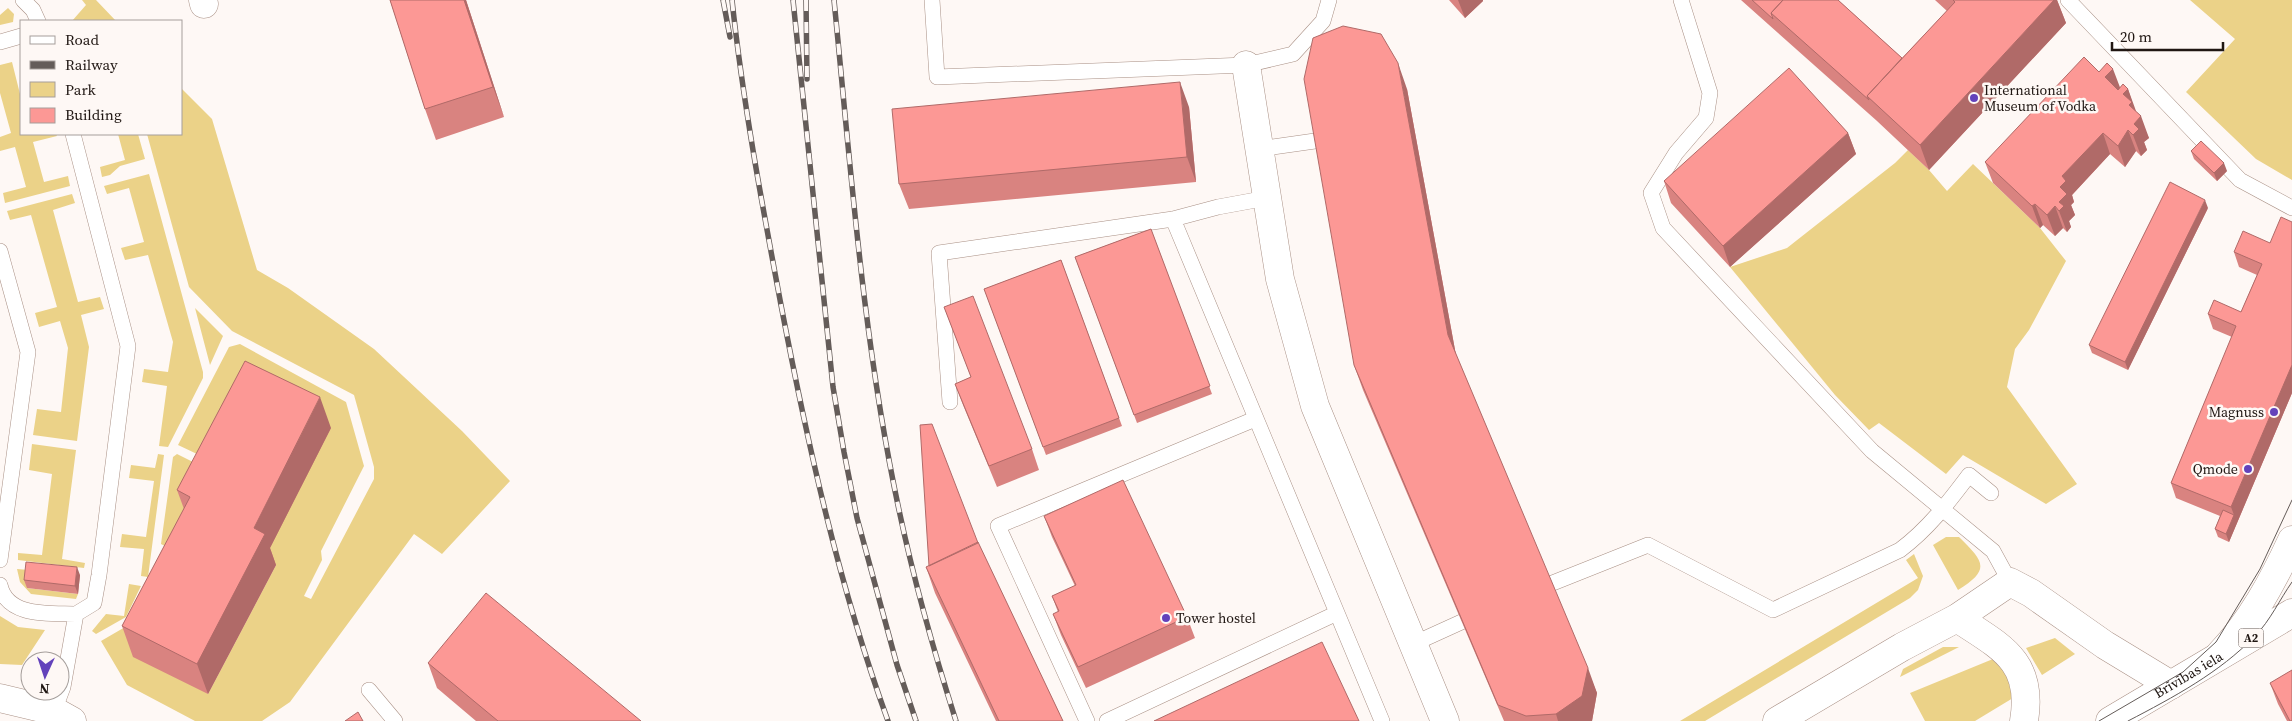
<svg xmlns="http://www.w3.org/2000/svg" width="2292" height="721" viewBox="0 0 2292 721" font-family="'Source Serif 4',serif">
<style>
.green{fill:#ebd288}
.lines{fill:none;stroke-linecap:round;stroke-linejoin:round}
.service-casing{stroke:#a99085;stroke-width:16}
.minor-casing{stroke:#a99085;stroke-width:29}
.tertiary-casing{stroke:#a99085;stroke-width:29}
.trunk-casing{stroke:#a99085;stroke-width:29}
.service{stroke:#fff;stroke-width:15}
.minor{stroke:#fff;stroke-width:28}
.tertiary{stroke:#fff;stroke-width:28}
.trunk{stroke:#fff;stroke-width:28}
.tram{stroke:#645c59;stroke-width:1}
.rail-casing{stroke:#645c59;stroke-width:5.5}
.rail{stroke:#fef8f5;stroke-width:4;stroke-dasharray:11;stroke-linecap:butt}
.wall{fill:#d98380}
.shaded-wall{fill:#b06a68}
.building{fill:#fc9895;stroke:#b06a68}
.poi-dot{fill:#6342bb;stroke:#fef8f5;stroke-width:2}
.labels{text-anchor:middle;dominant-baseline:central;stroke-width:5;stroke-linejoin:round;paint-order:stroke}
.shield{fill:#fef8f5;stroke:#635a57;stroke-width:1}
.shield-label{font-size:12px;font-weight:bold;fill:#201713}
.poi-label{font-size:14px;fill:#201713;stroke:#fef8f5;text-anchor:start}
.street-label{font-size:14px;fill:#201713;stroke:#fef8f5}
</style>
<rect width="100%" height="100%" fill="#fef8f5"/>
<path class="green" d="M82 0H96L116 21H72L86 5Z
M2190 0H2292V180L2256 159 2186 92 2235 39Z
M8 8 14 14 13 22 0 25V15Z
M12 62 21 98V134H56L57 136 33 142 44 182 68 176 70 186 5 203 3 193 26 187 15 147 0 151V137L11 133 0 93V65Z
M181 88 212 119 257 270 288 288 374 349 462 431 510 481 442 554 414 534 290 702 262 721H195L127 685 101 641 132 623 208 694 276 565 197 454 178 445 229 347 240 344 346 402 364 466 321 551 322 560 304 596 311 599 374 479V467L354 395 232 331 189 287 147 134H181Z
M118 134H138L145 159 120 166 110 175 102 177 100 167 125 160Z
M1908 150 1929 170 1947 191 1973 164 2040 228 2066 261 2029 330 2015 349 2007 387 2077 484 2046 504 1963 455 1946 474 1879 423 1869 430 1835 395 1730 267 1787 248 1895 163Z
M149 174 203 372V378L168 447 159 446 167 386 142 382 144 369 168 372 173 342 148 255 125 260 121 248 144 242 129 188 107 194 104 186Z
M72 194 75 203 53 210 78 302 100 297 104 309 81 315 89 347 77 441 33 435 37 409 61 412 68 348 60 321 39 327 35 313 57 307 31 215 10 220 7 211Z
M195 308 223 336 210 365Z
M32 444 76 450 62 559 85 563 84 568 18 560V553L42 555 52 474 29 470Z
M158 454 164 455 148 577 141 576 144 549 120 547 122 534 146 537 154 481 129 478 131 465 155 468Z
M177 454 193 462 186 557 161 544 173 457Z
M1946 537H1959C1983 561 1992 569 1958 590L1933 545Z
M1914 554 1923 576 1918 590 1910 598 1705 721H1680L1918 578 1906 560Z
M17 569 29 570 27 588 78 594 76 599 31 594 20 582Z
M129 584 141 586 126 617 96 634 92 631 106 614 124 616Z
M0 616 18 627 45 630 22 665 0 664Z
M2055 638 2075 654 2042 675 2026 648Z
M1943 647H1959L1900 677 1903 669Z
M1993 659 2009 676 2013 698 1975 721H1925L1910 693Z"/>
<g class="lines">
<g class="service-casing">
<path id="service" d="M23 0 33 10 38 21
M932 0 937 77 1246 65 1293 54 1323 21 1329 0
M1681 0 1710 93 1706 118 1676 153 1651 193 1663 228 1872 451 1993 551 2010 582
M2068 0 2240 180 2292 208
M0 42 21 36
M1258 149 1336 138
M1173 219 1382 721
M0 251 28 352 0 560
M950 402 939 253 1173 219 1218 207 1267 198
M0 585C7 618 51 613 76 614
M1535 590 1648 545 1773 610 1900 550C1928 529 1948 503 1969 475L1991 493
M1413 644 1479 614
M369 690 395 721
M54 711 63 687 76 614 94 603 99 575 128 346 73 134
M1087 721 998 526 1255 419
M1107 721 1335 614"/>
</g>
<g class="minor-casing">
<path id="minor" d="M203 0 204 4
M1246 65 1280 279 1315 406 1445 721
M1957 618C2001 647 2034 661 2024 721
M0 698 54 711 72 721
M1777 721 1902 647 1957 618 2010 582 2031 593 2105 645 2171 685"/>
</g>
<g class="tertiary-casing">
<path id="tertiary" d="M2220 654C2251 622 2273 581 2292 540"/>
</g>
<g class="trunk-casing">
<g id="trunk">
<path id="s1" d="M2110 721 2292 613"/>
</g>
</g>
<use href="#service" class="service"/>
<use href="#minor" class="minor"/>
<use href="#tertiary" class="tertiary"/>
<use href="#trunk" class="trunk"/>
<path class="tram" d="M2099 721 2183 672 2216 642 2260 569 2292 500
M2128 721C2174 697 2219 673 2255 636 2270 621 2280 599 2292 582"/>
<g class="rail-casing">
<path id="rail" d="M723 0 730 37
M732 0C743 103 762 204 781 305 808 446 839 586 888 721
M793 0 833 387 844 452 857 518 897 665 916 721
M806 0 807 79
M834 0C851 170 863 342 899 510 914 581 934 652 956 721"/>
</g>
<use href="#rail" class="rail"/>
</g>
<path class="wall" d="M390 0H466L504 117 436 140 425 109Z
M1449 0H1483V1L1465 18Z
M1741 0H1838L1902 58 1947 11 1935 0H2057L2066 23 1929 170 1877 121Z
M2099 72 2120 88 2128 89 2135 111 2149 138 2144 142 2147 150 2141 156 2136 151 2125 167 2110 154 2072 195 2074 202 2071 205 2075 215 2069 221 2071 227 2067 232 2063 228 2055 236 2043 225 2040 228 1993 183 1985 162Z
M1407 89 1456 355 1597 693 1592 721H1504L1363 390 1354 365Z
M1189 107 1196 182 909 209 899 184Z
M1848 133 1856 154 1730 267 1671 203 1664 181Z
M2191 151 2227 171 2217 181 2194 159Z
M2208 208 2128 370 2092 353 2089 345Z
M2292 222V393L2229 542 2218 537 2215 529 2220 516 2176 498 2171 483 2232 337 2213 329 2208 314 2241 312 2257 275 2239 267 2234 252 2270 243Z
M1151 229 1212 394 1137 423 1075 257Z
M1061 260 1122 426 1046 455 984 289Z
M944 307 1032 449 1039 470 997 487 963 405 955 384 971 377Z
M331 428 270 548 276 565 208 694 133 657 122 626 184 509 177 490Z
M1044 516 1187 617 1195 638 1086 688 1061 635 1053 614 1058 612 1052 596 1075 586 1052 537Z
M978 543 1063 721H996L935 593 926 567Z
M80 575 78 594 27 588 24 580Z
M428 663 641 721H476L437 688Z
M2270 683 2292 721H2287L2278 704Z"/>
<path class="shaded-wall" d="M464 0H466L504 117 493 87Z
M1458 0H1483V1L1465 18Z
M2054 0H2057L2066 23 1929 170 1920 145Z
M1398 63 1407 89 1457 361 1448 335Z
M2113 69 2121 90 2113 98 2105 77Z
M1180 82 1189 107 1196 182 1187 157Z
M2128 89 2136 111H2135L2141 116 2149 138 2144 142 2147 150 2141 156 2133 135 2123 94Z
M2128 130 2136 151 2125 167 2118 146Z
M1848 133 1856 154 1730 267 1723 246Z
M2103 133 2110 154 2072 195 2074 202 2071 205 2075 215 2069 221 2071 227 2067 232 2059 211V202L2062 176Z
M2224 163 2227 171 2217 181 2214 173Z
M2205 200 2208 208 2128 370 2125 362Z
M2035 204 2043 225 2040 228 2032 206Z
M2055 206 2063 228 2055 236 2047 215Z
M2292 365V393L2229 542 2226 534 2234 515 2231 507Z
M320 397 331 428 270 548 276 565 208 694 197 664 254 528Z
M77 567 80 575 78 594 75 586Z
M1588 668 1597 693 1592 721H1558L1556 714Z"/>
<path class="building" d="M390 0H464L493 87 425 109Z
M1752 0H1783L1771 13 1773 19Z
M1783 0H1838L1902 58 1867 96 1869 100 1771 13Z
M1953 0H2054L1920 145 1867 96 1955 2Z
M1343 26 1381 34 1398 63 1448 335 1588 668 1582 696 1556 714 1526 716 1498 705 1354 365 1304 79 1313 38Z
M2084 57 2099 72 2107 63 2113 69 2105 77 2118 90 2123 84 2128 89 2123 94 2132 102 2129 105 2141 116 2134 124 2139 129 2133 135 2128 130 2118 146 2103 133 2062 176 2066 181 2060 187 2067 194 2059 202 2064 206 2059 211 2055 206 2047 215 2035 204 2032 206 1985 162Z
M1789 68 1848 133 1723 246 1664 181Z
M1180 82 1187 157 899 184 892 109Z
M2201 141 2224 163 2214 173 2191 151Z
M2170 182 2205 200 2125 362 2089 345Z
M2281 217 2292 222V365L2231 507 2171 483 2236 326 2208 314 2214 300 2241 312 2262 264 2234 252 2243 231 2270 243Z
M1151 229 1210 386 1134 415 1075 257Z
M1061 260 1119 418 1043 447 984 289Z
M973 296 1032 449 989 466 955 384 971 377 944 307Z
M245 361 320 397 254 528 265 534 197 664 122 626 190 497 177 490Z
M932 424 978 543 929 566 920 425Z
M1123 480 1187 617 1078 667 1053 614 1059 611 1052 596 1076 585 1044 516Z
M2223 510 2234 515 2226 534 2215 529Z
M978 542 1063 721H999L926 567Z
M26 562 77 567 75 586 24 580Z
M486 593 641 721H498L428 663Z
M1322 642 1359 721H1154Z
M2292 670V721H2290L2270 683Z
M358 712 363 721H345Z"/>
<g class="poi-dot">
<circle cx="1974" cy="98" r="5"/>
<circle cx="2274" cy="412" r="5"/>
<circle cx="2248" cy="469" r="5"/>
<circle cx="1166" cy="618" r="5"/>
</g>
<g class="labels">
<rect class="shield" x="2238.5" y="628.5" width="25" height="19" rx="4"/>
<g class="shield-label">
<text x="2251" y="638">A2</text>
</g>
<g class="poi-label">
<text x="1984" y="90">International<tspan x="1984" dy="16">Museum of Vodka</tspan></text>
<text x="2264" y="412" text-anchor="end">Magnuss</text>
<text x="2238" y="469" text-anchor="end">Qmode</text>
<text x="1176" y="618">Tower hostel</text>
</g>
<g class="street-label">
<text stroke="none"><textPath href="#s1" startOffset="91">Brīvības iela</textPath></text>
</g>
</g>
<rect x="20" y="20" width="162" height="115" fill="#fef8f5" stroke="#a59e9b"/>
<rect x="30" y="36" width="25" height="8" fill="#ffffff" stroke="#a59e9b"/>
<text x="65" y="45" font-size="15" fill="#201713">Road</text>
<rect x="30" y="61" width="25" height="8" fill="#645c59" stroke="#a59e9b"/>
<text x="65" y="70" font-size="15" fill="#201713">Railway</text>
<rect x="30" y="82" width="25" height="15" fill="#ebd288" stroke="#a59e9b"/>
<text x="65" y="95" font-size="15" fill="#201713">Park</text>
<rect x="30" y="108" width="25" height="15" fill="#fc9895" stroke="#a59e9b"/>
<text x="65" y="120" font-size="15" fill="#201713">Building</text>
<g transform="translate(45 676) rotate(183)"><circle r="24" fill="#fef8f5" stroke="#a59e9b"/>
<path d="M0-4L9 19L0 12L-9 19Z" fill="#6342bb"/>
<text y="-8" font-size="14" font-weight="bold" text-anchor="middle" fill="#201713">N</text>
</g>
<path d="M2112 42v8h111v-8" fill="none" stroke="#201713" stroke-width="2.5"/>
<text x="2120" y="42" font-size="15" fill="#201713" stroke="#fef8f5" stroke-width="4" paint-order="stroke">20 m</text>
</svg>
